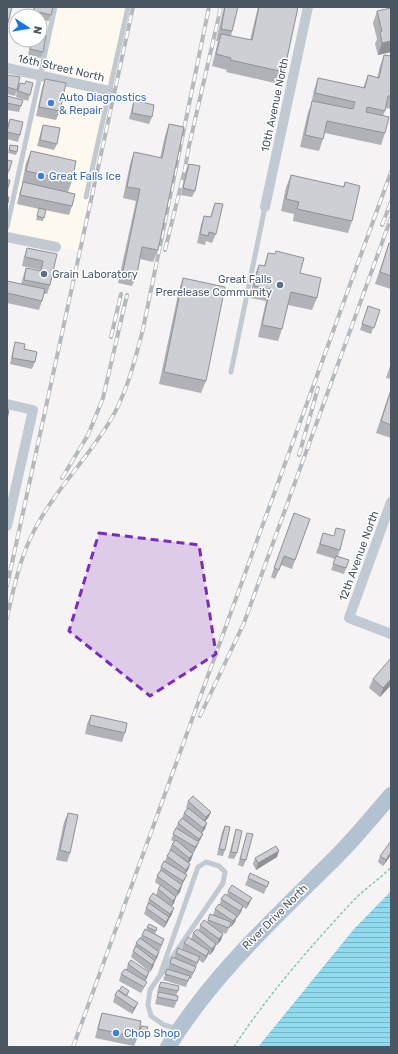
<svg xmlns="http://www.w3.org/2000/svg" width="398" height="1054" viewBox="0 0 398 1054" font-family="Rubik,sans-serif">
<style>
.commercial{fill:#fdf9ef}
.water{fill:url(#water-rules)}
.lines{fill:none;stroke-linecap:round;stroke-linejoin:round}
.path{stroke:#7ad0a6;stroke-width:1.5;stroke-dasharray:3 2;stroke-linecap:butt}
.lane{stroke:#c1cad2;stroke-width:5}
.street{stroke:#c1cad2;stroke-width:10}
.primary{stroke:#b3c2d1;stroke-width:16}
.rail-casing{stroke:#b5b8bd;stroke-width:4}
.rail{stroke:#fff;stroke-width:2.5;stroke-dasharray:8;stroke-linecap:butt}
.wall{fill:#b0b2b7}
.shaded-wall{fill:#909195}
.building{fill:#cdcfd5;stroke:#909195}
.marked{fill:#7b2cbf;fill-opacity:0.2;stroke:#7b2cbf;stroke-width:3;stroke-dasharray:8 5;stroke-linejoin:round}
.shop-dot{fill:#3f7fe0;stroke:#fff;stroke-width:1.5}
.service-dot{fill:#5c6f8a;stroke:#fff;stroke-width:1.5}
.labels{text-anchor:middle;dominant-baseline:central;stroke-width:3;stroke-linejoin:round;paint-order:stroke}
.street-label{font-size:11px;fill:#4a5661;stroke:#fff}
.shop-label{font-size:11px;fill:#366cbe;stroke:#fff;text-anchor:start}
.service-label{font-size:11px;fill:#4e5e75;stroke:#fff;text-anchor:start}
</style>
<defs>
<pattern id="water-rules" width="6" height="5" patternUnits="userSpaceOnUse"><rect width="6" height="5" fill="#90daee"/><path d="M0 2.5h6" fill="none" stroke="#78b4c4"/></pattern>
</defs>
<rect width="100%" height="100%" fill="#f5f3f3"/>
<path class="commercial" d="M55 7H133L80 252 7 237V227Z"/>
<path class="water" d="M391 891V1047H258L354 929Z"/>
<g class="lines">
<path class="path" d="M234 1047C266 997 312 945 352 902 364 889 379 880 391 867"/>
<path class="lane" d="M86 197 128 7
M7 227 55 7
M231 372 265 207
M160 975 198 867 206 862 219 866 225 872 223 883 150 990 148 1005 151 1016 164 1025 178 1029"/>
<path class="street" d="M7 68 109 91
M265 207 308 7
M7 237 56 247
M7 404 33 410 7 526
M391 502 349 618 391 634"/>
<path class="primary" d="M168 1047C213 974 276 917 336 857 356 837 373 816 391 795"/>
<g class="rail-casing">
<path id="rail" d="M382 225 391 202
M165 250 185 169 189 146 221 7
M111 337 121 294
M299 455 318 388
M62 478 88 435 103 398 127 295
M7 586 133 7
M7 618C13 591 19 562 31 537 51 494 86 461 110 421 127 393 135 360 143 329L209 7
M200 716 244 623 391 218
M73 1047 391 172"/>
</g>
<use href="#rail" class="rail"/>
</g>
<path class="wall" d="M34 7H53L49 21 40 19V16H32Z
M224 7H238L231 36 250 40 258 7H298L284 72 279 84 226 72 227 70 212 66 218 41H216Z
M377 11 391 52 378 55 375 44 377 39 373 23Z
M31 40H40L43 52 41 58 28 55Z
M384 55 391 56V109L386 108 383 116 385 133 381 145 325 133 319 151 300 147 308 112 311 105 314 90 318 78 363 88 368 75 377 78 380 66Z
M7 75 17 90 15 96 7 94Z
M45 79 60 111 56 120 36 116 42 88Z
M26 81 30 95 28 101 16 97 17 89 20 83 25 84Z
M7 96 21 106 19 112 7 110Z
M134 100 152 117 149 124 129 119 132 107Z
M10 119 20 135 18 142 7 139V126Z
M169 124 158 250 153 262 140 259 137 274 132 286 118 283 136 201 123 198 130 164 134 152 160 158 165 136Z
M43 125 57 144 54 150 37 146 41 131Z
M10 145 17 152 16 155 8 153Z
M31 151 72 181 68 192 72 206 69 215 45 210 43 221 36 220 39 209 17 204 20 191 23 184 22 183 26 163Z
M7 160 9 171 7 177Z
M189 164 195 191 192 197 181 195 186 170Z
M291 175 343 187 345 182 352 221 348 233 293 221 294 214 281 211 286 187Z
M215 203 216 234 212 243 206 241 205 245 197 243 201 225 204 216 210 217Z
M389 243 391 244V289L375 284Z
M27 248 57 254 50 285 47 294H44L42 301 39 310 7 303V281L21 284 23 277 26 268 40 271V270L22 266 24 257Z
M268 253 300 273 317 298 312 310 288 305 282 329 278 341 258 337 266 301 250 298 254 277 259 265 264 266Z
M183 278 206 381 201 393 159 384 179 290Z
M368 306 380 310 371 334 360 330Z
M15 342 24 349 35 362 32 369 10 364 13 349Z
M391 363V379L386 378Z
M391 388V438L376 433Z
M310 519 292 569 281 565 275 579 271 577 274 568Z
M336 528 340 550 338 556 349 560 344 574 331 570 335 559 316 553 323 533 334 536Z
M373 679 391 685 380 697 369 688Z
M91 715 125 733 122 742 85 734 87 724Z
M188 801 211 812 208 818 205 822V829L202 833 203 834 193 854 192 853 193 854 191 860 188 863 190 864 188 870 185 874 187 875 182 885 180 892 176 897 174 903 172 906V914L169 919 167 923 164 928 144 914 147 906V905L149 899 156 895 158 889 160 886 155 882 157 876 159 874 161 867 165 861 167 856 170 851H169L172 844 174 842 171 840 178 823 182 818 184 813 187 809 186 808Z
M68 813 70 853 67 862 56 860 64 822Z
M225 826V850L223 856 217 855 222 832Z
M236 829 237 853 234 859 228 858 234 836Z
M247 833 246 860 243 867 238 865Z
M391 855 383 866 378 862 380 856Z
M277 857 256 870 253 864 255 858Z
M250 873 269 882 264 894 245 885Z
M228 891 249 904 246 909 243 907 241 912 237 918 236 917 235 922 231 927 230 926 226 934 220 932 223 934 221 940 217 945H216L214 950 210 955 208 954 207 957 203 963 199 960 191 979 189 978 186 987 163 980 167 969H168L172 957 174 958 178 948 185 951 182 949 184 943 191 939 193 933 199 930 200 925 207 922 210 914 213 915 215 909 220 904 221 899 227 895Z
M149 924 157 928 155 934 164 939 162 946 159 952 157 958 155 961 153 967 150 972 131 957 136 943 140 938 142 935 146 930Z
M131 960 147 978 145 981 144 988 141 993 119 981 121 974 126 970 128 964Z
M161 982 178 991 176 996 177 1001 174 1008 155 1004 158 993H157L158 988Z
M128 994 127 996 135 1009 132 1014 113 1002 115 995Z
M102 1013 138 1037 134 1046 95 1038 99 1022Z
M141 1026 146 1034 145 1038 138 1036Z"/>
<path class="shaded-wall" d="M391 41V52L378 55 382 43Z
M391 679V685L380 697 383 688Z
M211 812 208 818 203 823 206 817Z
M207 823 205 829 201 834 203 828Z
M203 834 200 840 196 845 199 839Z
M199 842 193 854 195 847Z
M279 851 277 857 256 870 258 863Z
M391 852V855L383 866 386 860Z
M193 854 191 860 187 865 189 858Z
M190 864 188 870 184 876 186 870Z
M187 875 181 887 183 881Z
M182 885 180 892 176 897 174 903 171 907 173 901 176 897 178 891Z
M252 898 249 904 246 909 248 903Z
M243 906 241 912 237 918 240 911Z
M174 908 172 914 169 919 167 923 164 928 166 922 170 914Z
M237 916 235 922 231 927 233 921Z
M223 934 221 940 217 945 219 939Z
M216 944 214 950 210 955 212 949Z
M209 951 207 957 203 963 206 956Z
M159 952 157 958 154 963 156 957Z
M155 961 153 967 150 972 152 965Z
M149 972 147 978 143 983 146 977Z
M138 1003 135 1009 132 1014 134 1008Z"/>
<path class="building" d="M7 7H12L8 23H7Z
M34 7H53L51 15 34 11Z
M225 7H238L232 31 221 29Z
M259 7H298L284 72 230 60 231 58 216 54 221 34 252 40Z
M391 8V41L382 43 380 32 382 31 377 11Z
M40 33 46 35 43 52 30 49 32 40H40Z
M384 55 391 56V96H388L385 111 367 107 366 112 389 117 385 133 327 121 323 139 305 135 312 101 353 109 355 102 315 93 318 78 365 88 368 75 379 78Z
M7 75 20 77 17 90 7 87Z
M45 79 66 83 60 111 39 107Z
M26 81 33 83 30 95 18 91 20 83 25 84Z
M7 96 23 100 21 106 7 103Z
M134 100 154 105 152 117 132 113Z
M10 119 23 122 20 135 7 132Z
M169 124 184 127 158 250 142 247 137 274 123 271 140 189 127 187 134 152 162 158Z
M43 125 60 128 57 144 40 140Z
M10 145 18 146 17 152 9 150Z
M31 151 76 161 72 181 26 171Z
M7 160 12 161 9 171H7Z
M189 164 200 166 195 191 183 188Z
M291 175 344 187 345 182 360 186 352 221 297 209 299 202 286 199Z
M7 180H10L7 191Z
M23 182 75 194 72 206 20 195Z
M7 197H9L8 203 7 202Z
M215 203 223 204 216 234 209 232 208 236 200 234 204 216 211 217Z
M39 208 46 210 44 218 37 216Z
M389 243 391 244V276L380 272Z
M27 248 57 254 50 285 24 280 26 268 41 271 43 261 25 257Z
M276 251 304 258 300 273 321 278 317 298 291 292 282 329 262 325 270 289 254 286 259 265 265 266 268 253 275 254Z
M183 278 225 287 206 381 164 372Z
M7 281 45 289 42 301 7 293Z
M368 306 380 310 374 328 362 324Z
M15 342 25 344 24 349 37 352 35 362 12 358Z
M391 390V425L381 421Z
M7 409 9 410 7 420Z
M294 513 310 519 295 560 284 556 279 570 274 568Z
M336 528 345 530 340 550 320 544 323 533 334 536Z
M336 556 349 560 346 568 333 564Z
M391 658V679L383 688 373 679Z
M91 715 127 723 125 733 89 725Z
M193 796 211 812 206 817 188 801Z
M188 808 207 823 203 828 184 813Z
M68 813 78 815 70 853 60 850Z
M182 818 203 834 199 839 178 823Z
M225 826 230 827 225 850 219 849Z
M176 828 199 842 195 847 173 834Z
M236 829 242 831 237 853 231 852Z
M247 833 253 834 246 860 240 859Z
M176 840 193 854 189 858 172 844Z
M391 841V852L386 860 380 856Z
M276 846 279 851 258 863 255 858Z
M171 850 190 864 186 870 167 856Z
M164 861 187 875 183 881 161 867Z
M161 870 182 885 178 891 157 876Z
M250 873 269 882 267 887 248 878Z
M161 885 176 897 173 901 158 889Z
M232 885 252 898 248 903 228 891Z
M153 893 174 908 170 914 149 899Z
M225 894 243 906 240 911 221 899Z
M149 903 169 917 166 922 146 908Z
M219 904 237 916 233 921 215 909Z
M210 914 231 922 229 928 208 920Z
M204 920 223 934 219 939 200 925Z
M149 924 157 928 156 931 147 927Z
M145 929 164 939 161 945 142 935Z
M197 929 216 944 212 949 193 933Z
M188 937 209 951 206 956 184 943Z
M140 938 159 952 156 957 136 943Z
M136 946 155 961 152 965 133 951Z
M178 948 200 957 197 963 176 953Z
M172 957 196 967 193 973 170 963Z
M131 960 149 972 146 977 128 964Z
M125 969 147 982 144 987 121 974Z
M167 969 190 976 188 981 165 974Z
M161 982 179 986 178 991 159 987Z
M122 986 129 991 126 996 119 991Z
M118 990 138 1003 134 1008 115 995Z
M159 992 178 996 177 1001 157 997Z
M102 1013 141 1021 138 1037 98 1029Z
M141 1026 148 1027 146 1034 140 1033Z"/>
<path class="marked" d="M99 533 199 545 216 654 150 696 69 631Z"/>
<g class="shop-dot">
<circle cx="51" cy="103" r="4"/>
<circle cx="41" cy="176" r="4"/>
<circle cx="116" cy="1033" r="4"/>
</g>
<g class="service-dot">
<circle cx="44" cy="274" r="4"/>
<circle cx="280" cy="285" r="4"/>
</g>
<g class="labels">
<g class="street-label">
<text transform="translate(61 68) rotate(13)">16th Street North</text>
<text transform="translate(275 105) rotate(-78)">10th Avenue North</text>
<text transform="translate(359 556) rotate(-70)">12th Avenue North</text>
<text transform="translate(275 917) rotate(-45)">River Drive North</text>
</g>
<g class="shop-label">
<text x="59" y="97">Auto Diagnostics<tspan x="59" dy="13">&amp; Repair</tspan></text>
<text x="49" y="176">Great Falls Ice</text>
<text x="124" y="1033">Chop Shop</text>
</g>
<g class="service-label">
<text x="52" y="274">Grain Laboratory</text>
<text x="272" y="279" text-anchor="end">Great Falls<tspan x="272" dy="13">Prerelease Community</tspan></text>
</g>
</g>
<rect width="398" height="1054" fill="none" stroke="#4a5661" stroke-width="16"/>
<g transform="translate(28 28) rotate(102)"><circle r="19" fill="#ffffff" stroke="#b7bbc0"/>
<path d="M0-3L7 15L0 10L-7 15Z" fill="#1a73e8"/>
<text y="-6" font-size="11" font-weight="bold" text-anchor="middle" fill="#4a5661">N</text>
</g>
</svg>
